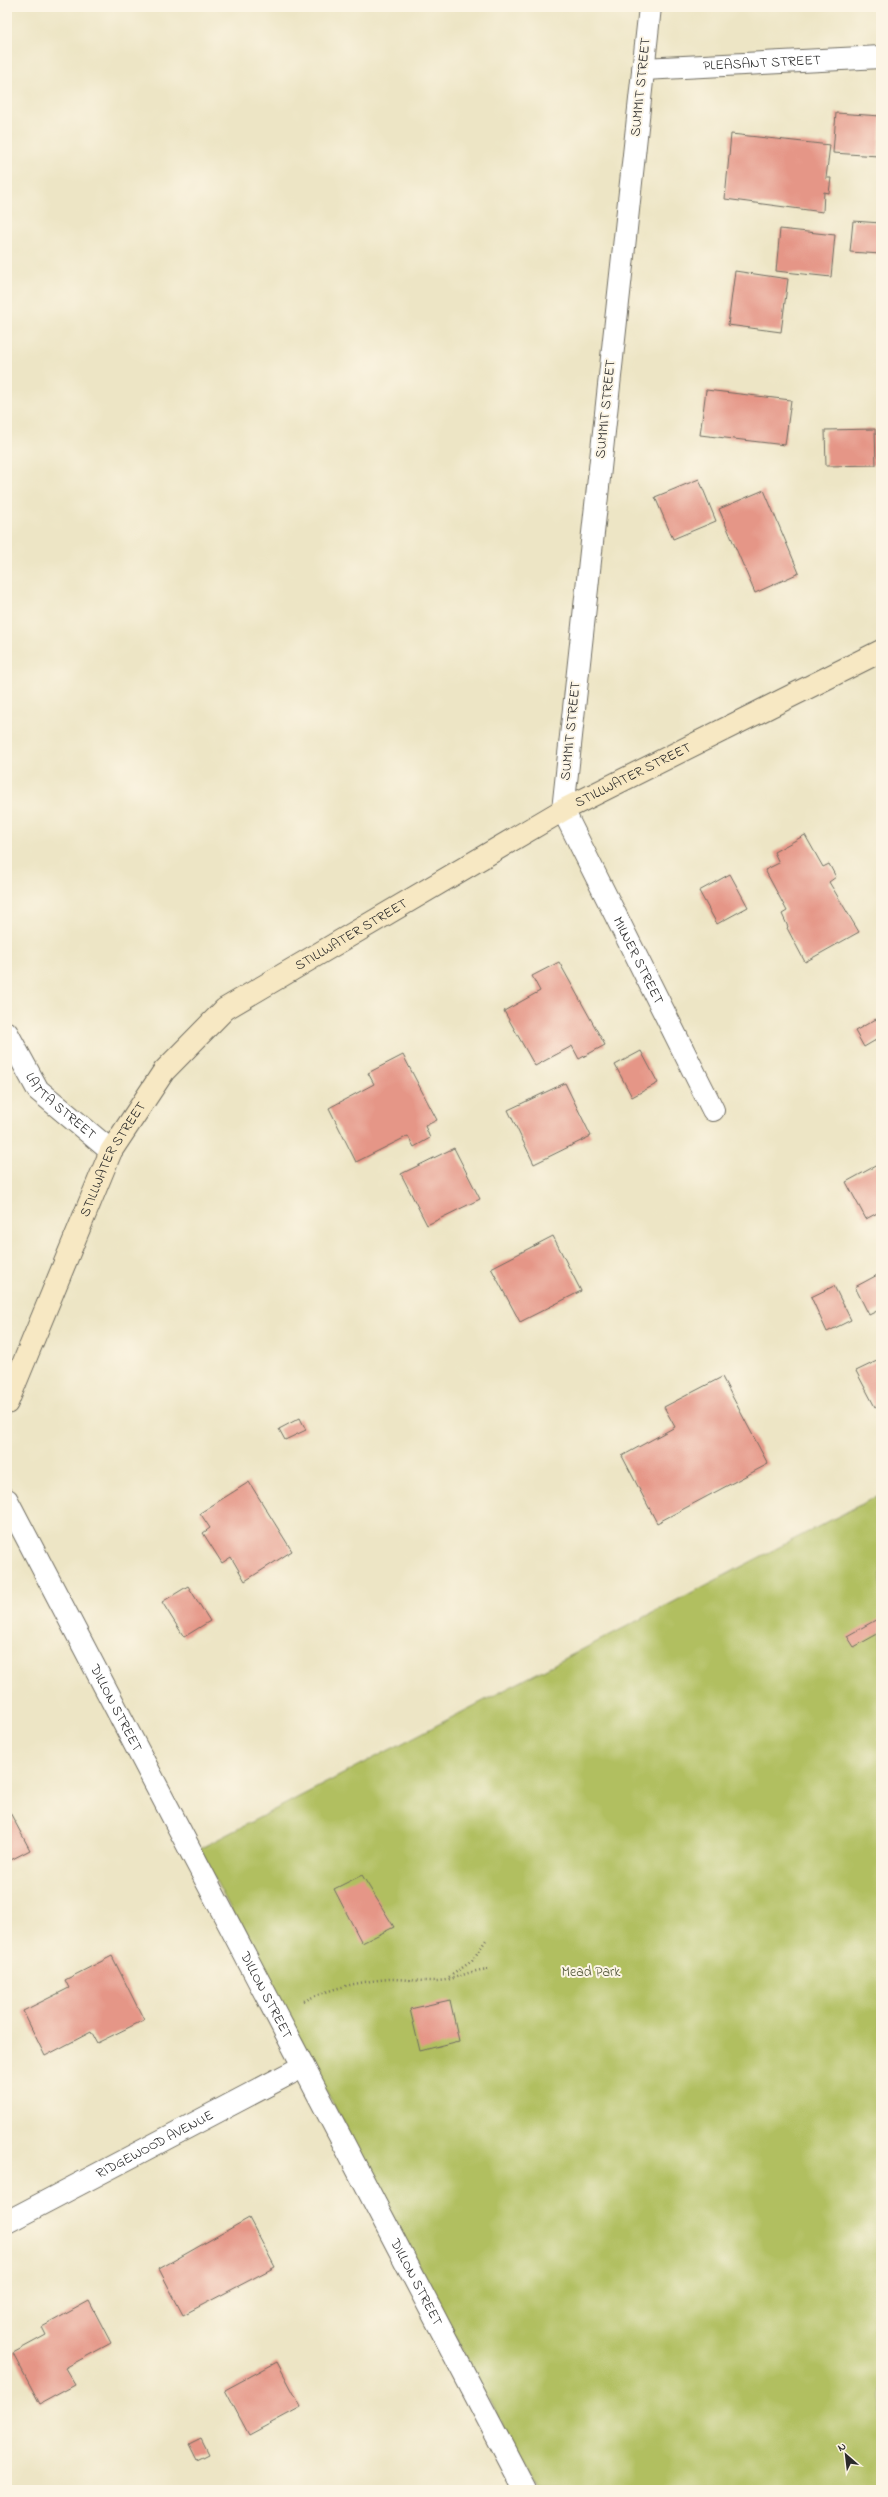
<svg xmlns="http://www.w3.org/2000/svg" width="888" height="2497" viewBox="0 0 888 2497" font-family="'Indie Flower',sans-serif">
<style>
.green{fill:#b1bf61;stroke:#6e7546}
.building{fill:#e59687}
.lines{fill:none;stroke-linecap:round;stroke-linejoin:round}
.street-casing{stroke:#6f6c61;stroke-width:24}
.secondary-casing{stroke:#6f6c61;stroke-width:24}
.path{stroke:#6f6c61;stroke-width:2.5;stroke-dasharray:1 3;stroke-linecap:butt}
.street{stroke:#fff;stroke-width:22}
.secondary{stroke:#f7e8c3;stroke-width:22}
.labels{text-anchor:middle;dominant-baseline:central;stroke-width:4;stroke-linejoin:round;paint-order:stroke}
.street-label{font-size:14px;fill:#2b2b2b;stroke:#fcf5e5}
.park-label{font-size:14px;fill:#53573b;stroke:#fcf5e5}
</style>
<rect width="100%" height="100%" fill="#fcf5e5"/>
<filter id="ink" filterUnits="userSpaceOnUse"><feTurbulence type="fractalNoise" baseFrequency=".025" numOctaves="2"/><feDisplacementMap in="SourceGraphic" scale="8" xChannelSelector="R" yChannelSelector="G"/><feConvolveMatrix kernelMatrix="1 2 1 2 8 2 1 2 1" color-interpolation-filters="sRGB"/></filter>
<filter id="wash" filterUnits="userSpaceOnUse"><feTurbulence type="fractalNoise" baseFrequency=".012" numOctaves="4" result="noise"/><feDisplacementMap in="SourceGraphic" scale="16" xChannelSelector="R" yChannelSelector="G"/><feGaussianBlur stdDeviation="0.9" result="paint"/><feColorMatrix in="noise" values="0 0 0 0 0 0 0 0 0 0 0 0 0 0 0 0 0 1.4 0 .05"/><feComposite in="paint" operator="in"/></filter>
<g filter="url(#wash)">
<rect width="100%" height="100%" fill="#ede5c5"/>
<path class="green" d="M881 1494V2490H536L199 1849Z"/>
<g id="blocks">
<path class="building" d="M836 113 881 116 878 156 833 153Z
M731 134 830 145 826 178H831L829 193 824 192 823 212 725 199Z
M853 221 881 223V254L850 252Z
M780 229 835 235 831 277 776 271Z
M735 271 788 279 781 332 728 325Z
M706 390 791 400 785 445 700 435Z
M875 429 876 465 826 466 825 430Z
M699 479 716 521 673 539 655 497Z
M764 490 799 573 755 593 719 509Z
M805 835 823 867 829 864 836 877 829 882 859 932 805 962 787 928 788 927 782 914 787 911 765 870 779 863 774 852Z
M730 874 748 907 717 924 699 891Z
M559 962 605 1045 579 1059 572 1046 535 1066 504 1011 540 991 532 976Z
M876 1019 881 1028V1037L864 1047 855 1031Z
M641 1051 658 1083 632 1097 615 1065Z
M403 1055 437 1120 425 1126 430 1138 414 1147 408 1136 356 1162 329 1108 374 1084 368 1073Z
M565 1083 591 1136 534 1164 508 1110Z
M454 1148 480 1199 427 1225 401 1174Z
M879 1164 881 1168V1211L866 1219 846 1182Z
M553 1236 581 1291 520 1322 491 1268Z
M881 1273V1309L869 1315 855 1287Z
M834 1286 851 1320 827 1332 811 1297Z
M881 1359V1404L875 1407 856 1371Z
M722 1377 768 1464 657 1523 622 1456 675 1427 664 1407Z
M300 1418 306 1430 285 1440 279 1429Z
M249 1482 292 1551 245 1581 231 1557 222 1563 203 1533 210 1528 200 1513Z
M188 1586 210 1621 184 1637 162 1602Z
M881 1617V1632L854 1647 847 1636Z
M7 1807 30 1850 7 1862Z
M362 1875 394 1927 362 1943 334 1889Z
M112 1956 144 2020 97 2043 91 2032 45 2056 23 2011 69 1988 65 1980Z
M450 2000 459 2041 420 2051 410 2009Z
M249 2218 275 2267 183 2315 159 2269Z
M89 2301 111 2343 65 2368 75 2385 40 2404 13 2353 46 2335 42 2327Z
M277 2362 301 2407 249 2435 225 2390Z
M201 2438 209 2454 197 2460 189 2444Z"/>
</g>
</g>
<g filter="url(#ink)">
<use href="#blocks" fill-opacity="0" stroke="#6f6c61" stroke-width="1"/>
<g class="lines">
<g class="street-casing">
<g id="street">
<path id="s1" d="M650 7 563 810 713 1110"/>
<path id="s2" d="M643 69 881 57"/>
<path id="s3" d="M7 1033 38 1090 111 1151"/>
<path id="s4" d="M7 1500 525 2490"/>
<path id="s5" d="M7 2222 302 2067"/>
</g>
</g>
<g class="secondary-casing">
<g id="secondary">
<path id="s6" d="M7 1403 111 1151 164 1071 225 1009 563 810 881 651"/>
</g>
</g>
<path class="path" d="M449 1977 472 1961 486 1940
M304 2001C331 1988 361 1981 390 1979 409 1979 428 1983 446 1980 463 1976 471 1970 491 1969"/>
<use href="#street" class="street"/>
<use href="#secondary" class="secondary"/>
</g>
</g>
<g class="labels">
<g class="street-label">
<text stroke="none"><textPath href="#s2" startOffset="119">PLEASANT STREET</textPath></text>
<text transform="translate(641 87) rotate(-84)">SUMMIT STREET</text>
<text transform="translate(606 409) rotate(-84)">SUMMIT STREET</text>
<text transform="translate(571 731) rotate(-84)">SUMMIT STREET</text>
<text stroke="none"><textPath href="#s6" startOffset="926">STILLWATER STREET</textPath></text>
<text stroke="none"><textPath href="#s6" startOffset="602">STILLWATER STREET</textPath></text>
<text stroke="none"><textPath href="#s1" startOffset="976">MILNER STREET</textPath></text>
<text stroke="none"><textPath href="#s3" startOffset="92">LATTA STREET</textPath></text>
<text stroke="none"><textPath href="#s6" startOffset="266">STILLWATER STREET</textPath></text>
<text stroke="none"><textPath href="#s4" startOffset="235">DILLON STREET</textPath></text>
<text stroke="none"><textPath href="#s4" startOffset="559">DILLON STREET</textPath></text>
<text stroke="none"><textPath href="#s5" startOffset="167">RIDGEWOOD AVENUE</textPath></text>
<text stroke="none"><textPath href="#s4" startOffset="883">DILLON STREET</textPath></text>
</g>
<g class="park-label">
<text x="591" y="1972">Mead Park</text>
</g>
</g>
<rect width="888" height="2497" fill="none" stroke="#fcf5e5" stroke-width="24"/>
<g transform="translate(846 2455) rotate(332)" stroke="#fcf5e5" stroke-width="3" paint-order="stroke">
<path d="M0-3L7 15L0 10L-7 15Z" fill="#2b2b2b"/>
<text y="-6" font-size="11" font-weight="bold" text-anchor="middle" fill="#2b2b2b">N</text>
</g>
</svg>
